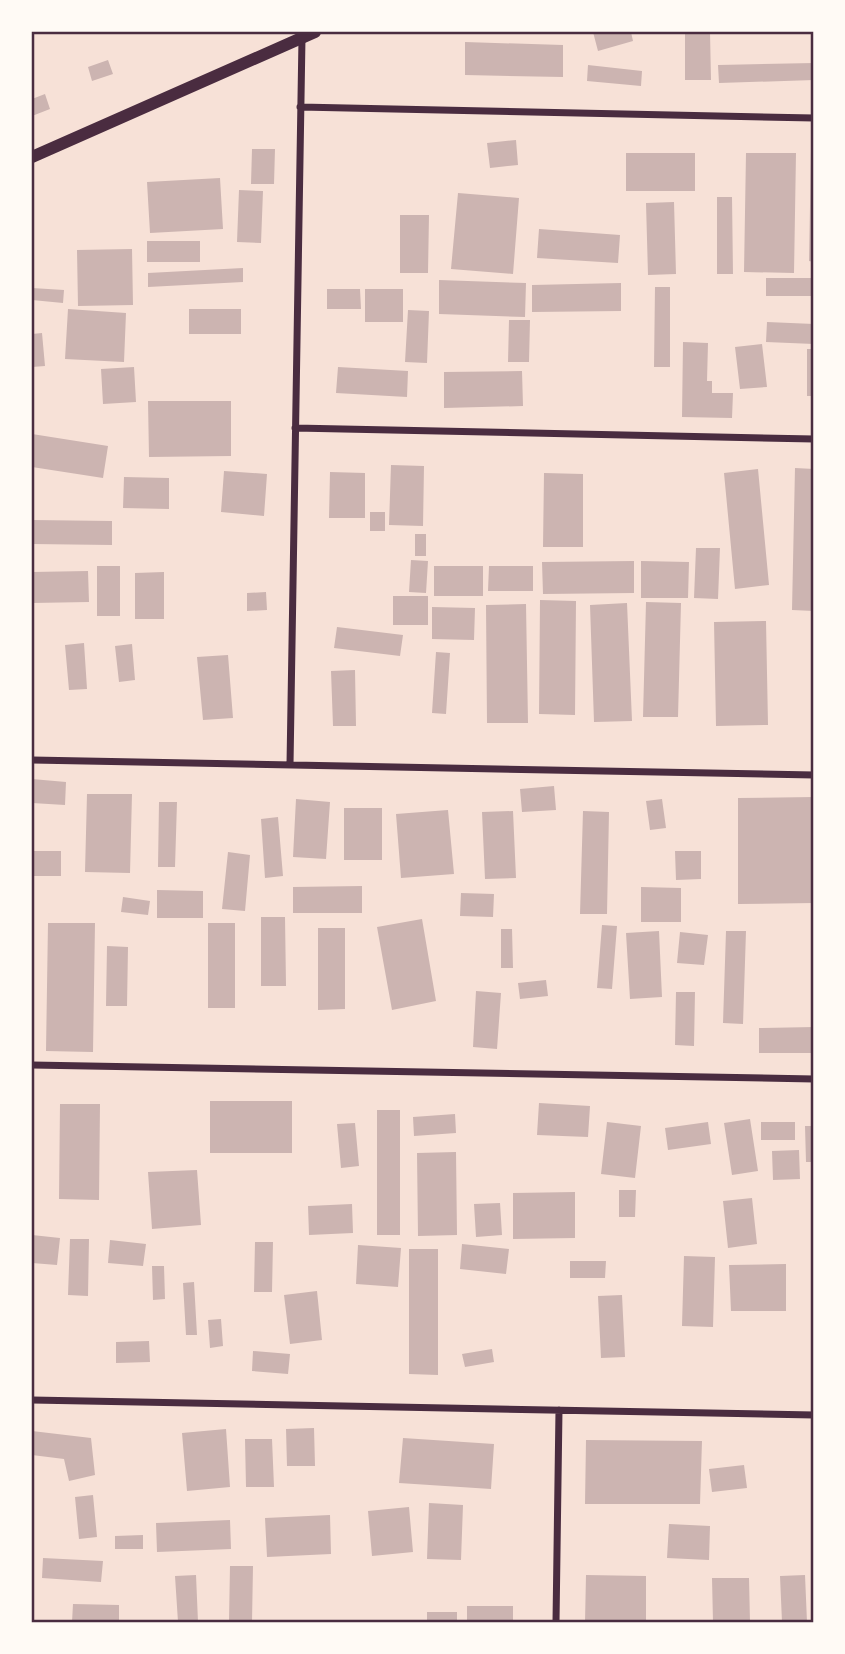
<svg xmlns="http://www.w3.org/2000/svg" width="845" height="1654" viewBox="0 0 845 1654" font-family="Roboto,sans-serif">
<style>
.building{fill:#ccb4b1}
.lines{fill:none;stroke-linecap:round;stroke-linejoin:round}
.minor{stroke:#4a2c40;stroke-width:7}
.tertiary{stroke:#4a2c40;stroke-width:12}
.neatline{fill:none;stroke:#4a2c40;stroke-width:2.5}
</style>
<rect width="100%" height="100%" fill="#f7e1d7"/>
<path class="building" d="M593 32H631L633 41 598 51Z
M685 32H710L711 80H685Z
M465 42 563 45V77L465 75Z
M108 60 113 74 92 81 88 67Z
M814 63V80L719 83 718 65Z
M588 65 642 71 641 86 587 81Z
M45 94 50 109 32 116V99Z
M516 140 518 165 490 168 487 143Z
M252 149H275L274 184H251Z
M811 151H814V262L809 261Z
M626 153H695V191H626Z
M746 153H796L794 273 744 272Z
M220 178 223 229 150 233 147 182Z
M239 190 263 191 261 243 237 242Z
M458 193 519 198 513 274 451 269Z
M717 197H732L733 274H717Z
M674 202 676 274 648 275 646 203Z
M400 215H429L428 273H400Z
M539 229 620 235 618 263 537 258Z
M147 241H200V262H147Z
M132 249 133 305 78 306 77 250Z
M243 268V282L148 287V273Z
M766 278H814V296H766Z
M439 280 526 283 525 317 439 314Z
M621 283V311L532 312V285Z
M655 287H670V367H654Z
M32 288 64 290 63 303 32 300Z
M327 289H360L361 309H327Z
M365 289H403V322H365Z
M68 309 126 313 124 362 65 359Z
M189 309H241V334H189Z
M408 310 429 311 427 363 405 362Z
M509 320H530L529 362H508Z
M767 322 814 324V344L766 342Z
M42 333 45 366 32 367V334Z
M683 342 708 343 707 381H712V393H733L732 418 682 417Z
M762 344 767 387 740 389 735 347Z
M807 349H814V396H807Z
M134 367 136 402 103 404 101 369Z
M338 367 408 371 407 397 336 393Z
M522 371 523 406 444 408V372Z
M148 401H231V456L149 457Z
M32 434 108 446 103 478 32 467Z
M391 465 424 466 423 526 389 525Z
M795 468 814 469V611L792 610Z
M758 469 769 585 735 589 724 473Z
M224 471 267 474 264 516 221 512Z
M330 472 365 473V518H329Z
M544 473 583 474V547H543Z
M124 477 169 478V509L123 508Z
M370 512H385V531H370Z
M32 520 112 521V545L32 544Z
M415 534H426V556H415Z
M696 548H720L718 599 694 598Z
M411 560 428 561 426 593 409 592Z
M634 561V593L543 594 542 562Z
M641 561 689 562 688 598H641Z
M97 566H120V616H97Z
M434 566H483V596H434Z
M489 566H533V591H488Z
M88 571 89 602 32 603V572Z
M164 572V619H135V573Z
M266 592 267 610 247 611V593Z
M393 596H428V625H393Z
M540 600 576 601 575 715 539 714Z
M646 602 681 603 678 717H643Z
M627 603 632 721 594 722 590 605Z
M526 604 528 723H487L486 605Z
M432 607 475 608 474 640 432 639Z
M766 621 768 725 716 726 714 622Z
M337 627 403 635 400 656 334 648Z
M84 643 87 689 69 690 65 645Z
M132 644 135 680 119 682 115 646Z
M436 652 450 653 446 714 432 713Z
M228 655 233 718 203 720 197 657Z
M355 670 356 726H333L331 671Z
M32 779 66 782 65 805 32 803Z
M554 786 556 810 522 812 520 789Z
M87 794H132L130 873 85 872Z
M814 797V903L738 904V798Z
M296 799 330 802 326 859 293 857Z
M662 799 666 828 650 830 646 801Z
M159 802H177L175 867H158Z
M344 808H382V860H344Z
M448 810 454 874 401 878 396 814Z
M513 811 516 878 485 879 482 812Z
M583 811 609 812 607 914H580Z
M278 817 283 876 265 878 261 819Z
M32 851H61V876H32Z
M675 851H701V879L676 880Z
M228 852 250 855 245 911 222 909Z
M362 886V913H293V887Z
M641 887 681 888V922H641Z
M157 890 203 891V918H157Z
M461 893 494 894 493 917 460 916Z
M123 897 150 901 148 915 121 912Z
M261 917H285L286 986H261Z
M422 919 436 1001 392 1010 377 927Z
M48 923H95L93 1052 46 1051Z
M208 923H235V1008H208Z
M602 925 617 926 612 989 597 988Z
M318 928H345V1009L318 1010Z
M501 929H512L513 968H501Z
M659 931 662 997 630 999 626 933Z
M726 931H746L743 1024 723 1023Z
M680 932 708 935 704 965 677 963Z
M107 946 128 947 127 1006H106Z
M546 980 548 996 520 999 518 983Z
M476 991 501 993 497 1049 473 1047Z
M676 992H695L694 1046 675 1045Z
M814 1027V1053H759V1028Z
M210 1101H292V1153H210Z
M539 1103 590 1106 588 1137 537 1135Z
M60 1104H100L99 1200 59 1199Z
M377 1110H400V1235H377Z
M455 1114 456 1133 414 1136 413 1117Z
M750 1119 758 1171 732 1175 724 1123Z
M607 1122 641 1126 635 1178 601 1174Z
M708 1122 711 1144 668 1150 665 1128Z
M761 1122H795V1140H761Z
M355 1123 359 1166 341 1168 337 1124Z
M805 1126H814V1162H806Z
M799 1150 800 1179 773 1180 772 1151Z
M456 1152 457 1235 418 1236 417 1153Z
M197 1170 201 1225 152 1229 148 1172Z
M619 1190H636L635 1217H619Z
M575 1192V1238L513 1239V1193Z
M752 1198 757 1244 728 1248 723 1201Z
M500 1203 502 1235 476 1237 474 1204Z
M352 1204 353 1233 309 1235 308 1206Z
M32 1235 60 1238 57 1265 32 1263Z
M70 1239H89L88 1296 68 1295Z
M110 1240 146 1244 143 1266 108 1263Z
M255 1242H273L272 1292H254Z
M462 1244 509 1249 506 1274 460 1269Z
M358 1245 401 1248 398 1287 356 1284Z
M409 1249H438V1375L409 1374Z
M684 1256 715 1257 713 1327 682 1326Z
M570 1261H606L605 1278H570Z
M786 1264V1311H731L729 1265Z
M152 1266H164L165 1299 153 1300Z
M194 1282 197 1335H186L183 1283Z
M317 1291 322 1340 290 1344 284 1295Z
M622 1295 625 1357 601 1358 598 1296Z
M221 1319 223 1346 210 1348 208 1320Z
M149 1341 150 1362 116 1363V1342Z
M492 1349 494 1362 465 1367 462 1354Z
M253 1351 290 1354 288 1374 252 1371Z
M314 1428 315 1466H287L286 1429Z
M226 1429 230 1487 187 1491 182 1433Z
M32 1431 91 1438 95 1475 69 1481 64 1459 32 1455Z
M403 1438 494 1444 491 1489 399 1483Z
M245 1439H272L274 1487H246Z
M586 1440 702 1441 700 1504H585Z
M744 1465 747 1488 712 1492 709 1469Z
M93 1495 97 1537 79 1539 75 1497Z
M429 1503 463 1505 461 1560 427 1559Z
M409 1507 413 1552 372 1556 368 1511Z
M330 1515 331 1554 267 1557 265 1518Z
M230 1520 231 1549 157 1552 156 1523Z
M669 1524 710 1526 709 1560 667 1558Z
M143 1535V1549H115V1536Z
M43 1558 103 1561 101 1582 42 1578Z
M230 1566H253L252 1622H229Z
M196 1575 198 1622H178L175 1576Z
M586 1575 646 1576V1622H585Z
M805 1575 807 1622H782L780 1576Z
M712 1578H749L750 1622H713Z
M73 1604 119 1605V1622H72Z
M467 1606H513V1622H467Z
M427 1612H457V1622H427Z"/>
<g class="lines">
<path class="minor" d="M300 107 814 118
M295 428 814 439
M32 760 814 775
M290 765 302 38
M32 1065 814 1079
M32 1400 814 1415
M556 1622 559 1410"/>
<path class="tertiary" d="M32 157 315 32"/>
</g>
<rect width="845" height="1654" fill="none" stroke="#fffaf5" stroke-width="66"/>
<rect x="33" y="33" width="779" height="1588" class="neatline"/>
</svg>
